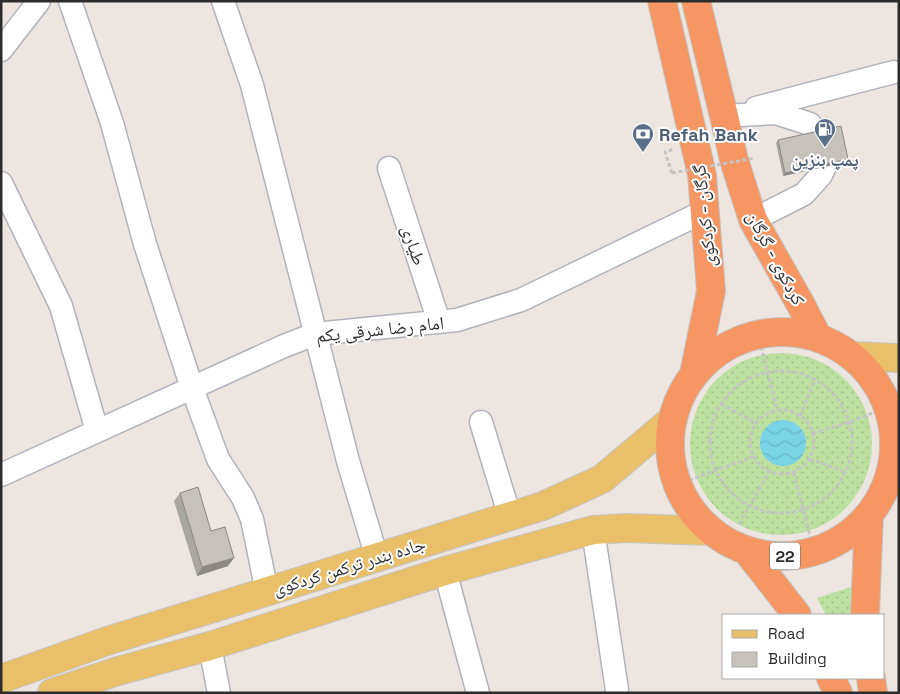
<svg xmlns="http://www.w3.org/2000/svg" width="900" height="694" viewBox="0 0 900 694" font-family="'Space Grotesk','Noto Naskh Arabic',sans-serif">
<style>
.grass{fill:url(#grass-dots)}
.water{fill:url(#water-waves)}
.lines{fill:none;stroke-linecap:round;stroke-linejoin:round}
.minor-casing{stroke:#b0b3bc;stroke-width:25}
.major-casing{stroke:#c4c4c4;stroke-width:30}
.highway-casing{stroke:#c4c4c4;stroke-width:30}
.path{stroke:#c4c4c4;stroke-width:3;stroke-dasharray:4 2.5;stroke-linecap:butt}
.minor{stroke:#fff;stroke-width:22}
.major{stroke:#e9c069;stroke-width:28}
.highway{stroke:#f59663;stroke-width:28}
.path-bridge{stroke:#c4c4c4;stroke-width:3;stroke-dasharray:4 2.5;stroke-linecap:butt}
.wall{fill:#aaa6a1}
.shaded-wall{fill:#8b8783}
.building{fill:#c6c1bb;stroke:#8b8783}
.labels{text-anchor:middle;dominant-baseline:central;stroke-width:4;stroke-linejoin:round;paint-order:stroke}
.shield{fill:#fff;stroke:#6b6b6b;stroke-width:1}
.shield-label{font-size:16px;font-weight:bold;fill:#2c2c2c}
.service-label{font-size:18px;font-weight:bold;fill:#4e5e75;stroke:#fff;text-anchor:start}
.street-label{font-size:18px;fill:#2c2c2c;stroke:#fff}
</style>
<defs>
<pattern id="grass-dots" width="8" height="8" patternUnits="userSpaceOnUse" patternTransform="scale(1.25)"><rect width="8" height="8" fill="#bbe0a0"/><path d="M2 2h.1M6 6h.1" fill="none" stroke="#a1c08a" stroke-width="1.8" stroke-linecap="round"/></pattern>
<pattern id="water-waves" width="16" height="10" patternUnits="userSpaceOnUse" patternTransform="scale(1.25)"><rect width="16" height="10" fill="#7ad4e8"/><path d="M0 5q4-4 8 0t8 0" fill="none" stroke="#6ab6c7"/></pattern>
</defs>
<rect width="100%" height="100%" fill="#ede6e0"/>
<path class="grass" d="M690 444a91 91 0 1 1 182 0a91 91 0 1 1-182 0Z
M854 586 855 615H826L817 598Z"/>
<path class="water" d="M760 443a23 23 0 1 1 46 0a23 23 0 1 1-46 0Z"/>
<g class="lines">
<g class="minor-casing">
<path id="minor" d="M70 1 112 123 145 244 192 388 218 459 243 498 252 519 267 592
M223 1 252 85 348 461 377 558
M1 50 39 1
M756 108 894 72
M724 116 776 113 810 124 828 147 826 164 821 175 804 194 753 220
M389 168 439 322
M1 183 61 306 97 431
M481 422 510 517
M1 475 284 346 315 334 457 320 521 300 705 211
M593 530 617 690
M445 571 478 693
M210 646 219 693"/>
</g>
<g class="major-casing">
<path id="major" d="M851 356 899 358
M891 471 899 465
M1 679 107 641 543 506 602 479 673 419
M52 693 118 671 210 646 445 571 593 530 626 528 710 531"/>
</g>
<g class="highway-casing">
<path id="highway" d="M662 1 702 175 711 291 694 374
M696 1 724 116 734 160 753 220 801 305 818 338
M670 444a112 112 0 1 1 224 0a112 112 0 1 1-224 0Z
M747 551 797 615
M865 615 869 515
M831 678 838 693
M871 678 873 693"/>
</g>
<path class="path" d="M672 173 665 152 674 149
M758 334 777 410
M710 442a71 71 0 1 1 142 0a71 71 0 1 1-142 0Z
M721 404 756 423
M750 442a32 32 0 1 1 64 0a32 32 0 1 1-64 0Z
M800 416 815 379
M813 433 850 422 888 407
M810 459 846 472
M794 473 814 552
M677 485 716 470 753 457
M739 524 769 472"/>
<use href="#minor" class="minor"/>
<use href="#major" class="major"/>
<use href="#highway" class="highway"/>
<path class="path-bridge" d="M672 173 755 158"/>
</g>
<path class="wall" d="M778 140 846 162 783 176 776 143Z
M180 493 228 566 197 576 174 501Z"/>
<path class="shaded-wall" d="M848 159 846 162 783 176 785 173Z
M234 558 228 566 197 576 202 567Z"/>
<path class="building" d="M841 126 848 159 785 173 778 140Z
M198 487 211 531 225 527 234 558 202 567 180 493Z"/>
<defs>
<g id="fuel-pin" transform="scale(1.125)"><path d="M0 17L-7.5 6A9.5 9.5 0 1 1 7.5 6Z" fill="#5c6f8a" stroke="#fff"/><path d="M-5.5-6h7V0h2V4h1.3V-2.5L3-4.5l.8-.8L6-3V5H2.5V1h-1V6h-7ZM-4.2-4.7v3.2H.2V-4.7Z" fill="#fff"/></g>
<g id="bank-pin" transform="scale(1.125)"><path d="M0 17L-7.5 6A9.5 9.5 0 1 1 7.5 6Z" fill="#5c6f8a" stroke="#fff"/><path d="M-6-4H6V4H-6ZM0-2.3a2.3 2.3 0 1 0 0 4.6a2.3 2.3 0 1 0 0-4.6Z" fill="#fff"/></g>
</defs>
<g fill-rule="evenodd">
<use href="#fuel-pin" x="825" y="129"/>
<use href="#bank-pin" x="643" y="134"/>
</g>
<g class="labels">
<rect class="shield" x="770" y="542.5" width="30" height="27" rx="4"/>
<g class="shield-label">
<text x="785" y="556">22</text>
</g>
<g class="service-label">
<text x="659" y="134">Refah Bank</text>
<text x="825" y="159" text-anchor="middle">پمپ بنزین</text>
</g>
<g class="street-label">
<text transform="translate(704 216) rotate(-96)">گرگان - کردکوی</text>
<text transform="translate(414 245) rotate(72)">طیاری</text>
<text transform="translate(776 258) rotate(62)">کردکوی - گرگان</text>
<text transform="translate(380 329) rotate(-6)">امام رضا شرقی یکم</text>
<text transform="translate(349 566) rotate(-17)">جاده بندر ترکمن کردکوی</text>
</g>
</g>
<rect width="900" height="694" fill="none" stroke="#2c2c2c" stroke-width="5"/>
<rect x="722" y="614" width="162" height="65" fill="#ffffff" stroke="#ababab"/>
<rect x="732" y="630" width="25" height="8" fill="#e9c069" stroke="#ababab"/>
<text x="768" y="639" font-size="15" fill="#2c2c2c">Road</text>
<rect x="732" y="652" width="25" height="15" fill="#c6c1bb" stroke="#ababab"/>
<text x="768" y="664" font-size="15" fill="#2c2c2c">Building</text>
</svg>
